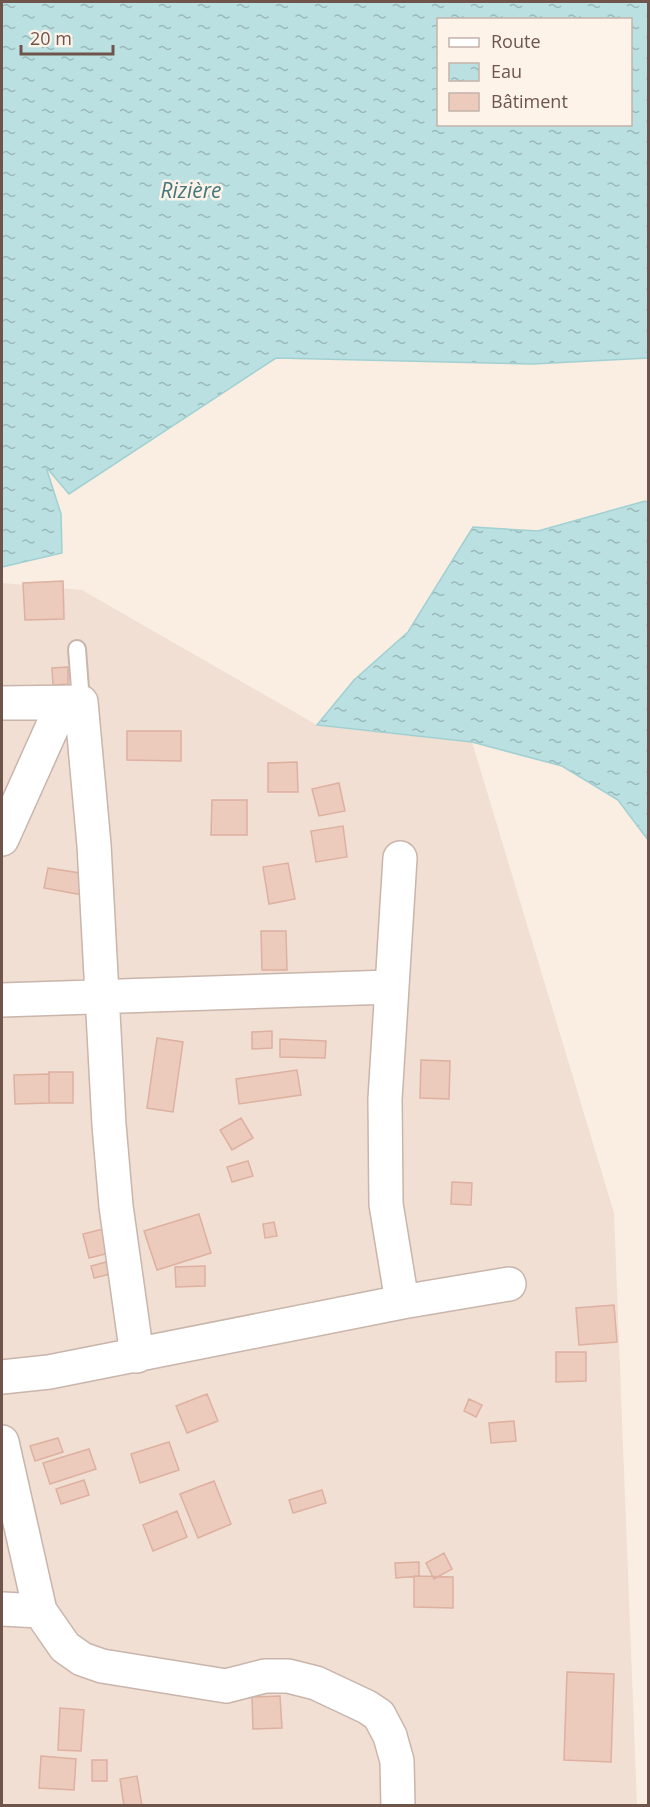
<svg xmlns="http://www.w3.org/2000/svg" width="650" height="1807" viewBox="0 0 650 1807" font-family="'Open Sans',sans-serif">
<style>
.residential{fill:#f0dfd2}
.water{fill:url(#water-ripples);stroke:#a1d0d2;stroke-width:1.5;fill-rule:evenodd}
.building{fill:#eccbbd;stroke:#ddb0a0;stroke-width:1.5}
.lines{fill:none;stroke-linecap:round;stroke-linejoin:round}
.lane-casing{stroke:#c9b5ab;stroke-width:20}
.street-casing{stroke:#c9b5ab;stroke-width:36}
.lane{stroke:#fff;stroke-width:16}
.street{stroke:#fff;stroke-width:33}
.labels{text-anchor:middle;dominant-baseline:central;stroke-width:5;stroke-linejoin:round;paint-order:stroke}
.water-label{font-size:21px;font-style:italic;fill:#45777a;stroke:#fdf3e9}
</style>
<defs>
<pattern id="water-ripples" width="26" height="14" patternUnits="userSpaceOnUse" patternTransform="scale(1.5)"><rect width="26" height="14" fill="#bae0e1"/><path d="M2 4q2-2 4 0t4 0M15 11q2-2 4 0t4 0" fill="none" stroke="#9bb8b9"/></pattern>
</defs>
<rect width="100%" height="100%" fill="#faeee3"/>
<path class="residential" d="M2 583 82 590 317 725 472 742 614 1213 637 1805H2Z"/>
<path class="water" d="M2 2H648V358L533 364 276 358 69 494 46 467 61 514 62 553 2 567ZM438 20H630V124H438Z
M645 501 648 503V840L618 800 562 766 472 742 317 725 354 680 408 632 473 527 538 531Z"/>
<path class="building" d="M63 581 64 619 25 620 23 583Z
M68 667V684L53 685 52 668Z
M127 731H181V761L127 760Z
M297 762 298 792H268V763Z
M339 783 345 811 319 816 312 789Z
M212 800H247V835H211Z
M343 826 347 857 316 862 311 831Z
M288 863 295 899 269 904 263 867Z
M48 868 86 874 83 895 44 888Z
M261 931H286L287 970H262Z
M272 1031V1048L252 1049V1032Z
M157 1038 183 1042 173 1112 147 1108Z
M280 1039 326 1041 325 1058 280 1057Z
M421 1060 450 1061 449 1099 420 1098Z
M297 1070 301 1095 239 1104 236 1079Z
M49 1072H73V1103H49Z
M49 1074V1103L15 1104 14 1075Z
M241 1118 253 1138 232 1150 220 1130Z
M248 1161 253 1176 232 1182 227 1167Z
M452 1182 472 1183 471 1205 451 1204Z
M199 1214 211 1253 157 1270 144 1231Z
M274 1222 277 1236 265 1238 263 1224Z
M115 1226 121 1250 89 1258 83 1234Z
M106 1262 110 1274 94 1278 91 1266Z
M205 1266V1286L176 1287 175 1267Z
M614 1305 617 1342 579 1345 576 1308Z
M556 1352H586V1381L556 1382Z
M207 1394 218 1421 187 1433 176 1406Z
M469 1399 482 1405 476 1417 464 1411Z
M514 1421 516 1441 491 1443 489 1423Z
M58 1438 63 1452 35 1461 30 1446Z
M169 1442 179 1470 140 1483 131 1454Z
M89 1449 96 1469 50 1484 43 1463Z
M84 1480 89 1495 61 1504 56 1489Z
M214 1481 231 1524 198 1538 180 1494Z
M322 1490 326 1503 293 1513 289 1500Z
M177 1511 187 1537 153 1551 143 1525Z
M444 1553 452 1569 434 1579 426 1563Z
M419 1562V1576L396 1578 395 1563Z
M414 1576 453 1577V1608L414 1607Z
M567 1672 614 1674 611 1762 564 1760Z
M280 1696 282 1728 253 1729 252 1697Z
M60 1708 84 1710 81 1751 58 1750Z
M41 1756 76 1759 74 1790 39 1788Z
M92 1760H107V1781H92Z
M137 1776 142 1806H124L120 1779Z"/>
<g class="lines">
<g class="lane-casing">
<path id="lane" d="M77 649 81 702"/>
</g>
<g class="street-casing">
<path id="street" d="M2 703 81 702 94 845 109 1125 116 1206 137 1356
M2 839 63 703
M400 858 385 1099 386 1204 402 1302
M2 1000 390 987
M2 1377 49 1372 402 1302 509 1284
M2 1442 40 1611
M2 1609 40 1611 65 1647 82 1659 102 1666 226 1686 265 1676H288L316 1683 367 1707 379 1715 390 1736 397 1761 398 1806"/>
</g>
<use href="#lane" class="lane"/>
<use href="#street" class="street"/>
</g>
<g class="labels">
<g class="water-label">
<text x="191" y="190">Rizière</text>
</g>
</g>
<rect width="650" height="1807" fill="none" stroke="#6f544c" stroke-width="6"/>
<rect x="437" y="18" width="195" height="108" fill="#fdf3e9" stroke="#c4b3aa" stroke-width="1.5"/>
<rect x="449" y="38" width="30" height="9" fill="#ffffff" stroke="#c4b3aa" stroke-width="1.5"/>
<text x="491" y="48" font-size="18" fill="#6f544c">Route</text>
<rect x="449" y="63" width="30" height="18" fill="url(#water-ripples)" stroke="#c4b3aa" stroke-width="1.5"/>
<text x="491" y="78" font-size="18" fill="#6f544c">Eau</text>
<rect x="449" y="93" width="30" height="18" fill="#eccbbd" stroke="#c4b3aa" stroke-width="1.5"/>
<text x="491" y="108" font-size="18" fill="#6f544c">Bâtiment</text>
<path d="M21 45v9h92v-9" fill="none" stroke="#6f544c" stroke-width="3"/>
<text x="30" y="45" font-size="18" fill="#6f544c" stroke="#fdf3e9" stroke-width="4.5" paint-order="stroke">20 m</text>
</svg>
